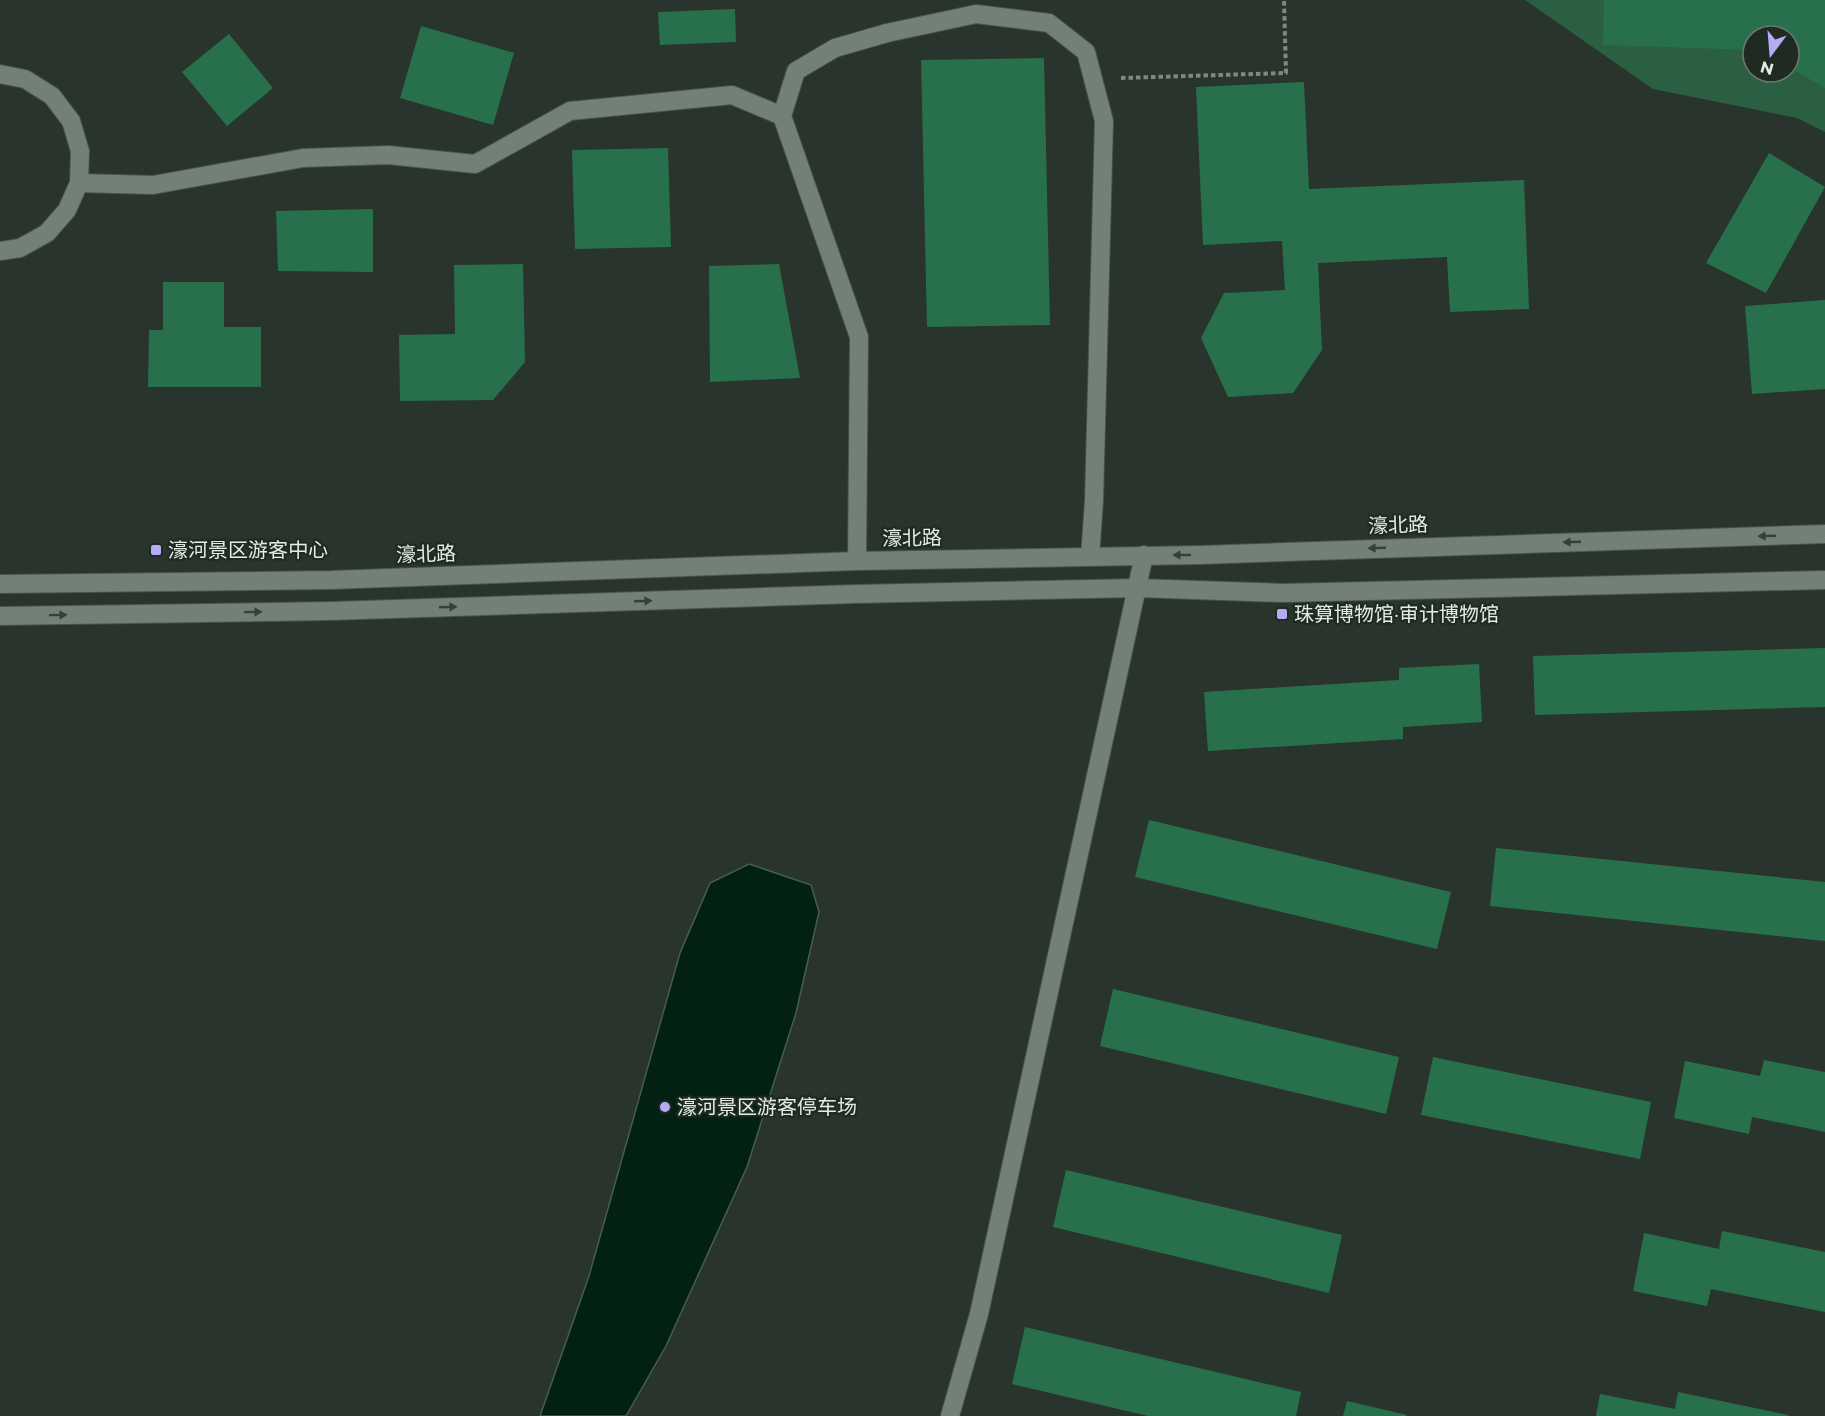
<svg xmlns="http://www.w3.org/2000/svg" width="1825" height="1416" viewBox="0 0 1825 1416" font-family="Montserrat,'Noto Sans SC',sans-serif">
<style>
.green{fill:#2a5f42;fill-rule:evenodd}
.water{fill:#032112;stroke:#465e52;stroke-width:1.5}
.building{fill:#28704b}
.lines{fill:none;stroke-linecap:round;stroke-linejoin:round}
.street-casing{stroke:#48524c;stroke-width:20}
.secondary-casing{stroke:#48524c;stroke-width:20}
.path{stroke:#7f8883;stroke-width:4;stroke-dasharray:4.5 3;stroke-linecap:butt}
.street{stroke:#738077;stroke-width:18}
.secondary{stroke:#738077;stroke-width:18}
.oneway{fill:#344038}
.poi-dot{fill:#b7abf8;stroke:#1f2a23;stroke-width:2}
.labels{text-anchor:middle;dominant-baseline:central;stroke-width:4.5;stroke-linejoin:round;paint-order:stroke}
.street-label{font-size:20px;fill:#e4ebe7;stroke:#1f2a23}
.poi-label{font-size:20px;fill:#e4ebe7;stroke:#1f2a23;text-anchor:start}
</style>
<rect width="100%" height="100%" fill="#29342d"/>
<path class="green" d="M1525 0H1825V132L1797 118 1653 89ZM1753 36H1789V72H1753Z"/>
<path class="water" d="M749 864 811 885 819 912 796 1013 747 1167 666 1346 626 1416H540L589 1276 680 953 710 883Z"/>
<path class="building" d="M1604 0H1825V88L1789 67V36H1753V50L1603 45Z
M735 9 736 42 660 45 658 12Z
M421 26 514 53 493 125 400 98Z
M229 34 273 88 227 126 182 72Z
M1044 58 1050 325 927 327 921 60Z
M1304 82 1309 189 1524 180 1529 309 1450 312 1447 257 1318 263 1322 350 1293 393 1228 397 1201 338 1224 293 1285 290 1282 241 1203 245 1196 87Z
M668 148 671 247 575 249 572 150Z
M1769 153 1825 187 1766 293 1706 263Z
M373 209V272L278 271 276 211Z
M523 264 525 362 493 400 400 401 399 335 455 334 454 265Z
M779 264 800 378 710 382 709 266Z
M163 282H224V327H261V387H148L149 330H163Z
M1825 300V389L1752 394 1745 306Z
M1825 648V707L1535 715 1533 656Z
M1479 664 1482 722 1403 727V739L1208 751 1204 692 1399 680V668Z
M1149 820 1451 892 1437 949 1135 877Z
M1496 848 1825 882V941L1490 906Z
M1113 989 1399 1057 1386 1114 1100 1046Z
M1433 1057 1651 1102 1640 1159 1421 1115Z
M1764 1060 1825 1072V1132L1752 1117 1749 1134 1674 1118 1685 1061 1760 1076Z
M1066 1170 1342 1235 1329 1293 1053 1227Z
M1722 1231 1825 1252V1312L1711 1289 1707 1306 1633 1291 1644 1233 1719 1249Z
M1025 1327 1301 1392 1296 1416H1148L1012 1384Z
M1678 1392 1788 1415V1416H1596L1600 1394 1675 1409Z
M1347 1401 1407 1415 1406 1416H1343Z"/>
<g class="lines">
<g class="street-casing">
<path id="street" d="M0 74 25 79 52 96 71 121 80 151 79 183 67 210 47 233 20 248 0 251
M782 116 796 71 835 48 887 33 976 14 1049 23 1086 52 1104 121 1094 501 1090 557
M79 183 153 185 303 158 388 155 475 164 570 111 732 95 782 116 859 337 857 561
M950 1416 979 1314 1144 555"/>
</g>
<g class="secondary-casing">
<path id="secondary" d="M0 584 331 580 857 561 1199 555 1825 534
M0 616 331 611 855 594 1137 588 1283 593 1825 580"/>
</g>
<path class="path" d="M1121 78 1286 73 1284 0"/>
<use href="#street" class="street"/>
<use href="#secondary" class="secondary"/>
</g>
<defs><path id="oneway-solid" d="M-6-.8H1V-3.2L6.5 0L1 3.2V.8H-6Z" transform="scale(1.5)"/></defs>
<g class="oneway">
<use href="#oneway-solid" transform="translate(1767 536) rotate(178)"/>
<use href="#oneway-solid" transform="translate(1572 542) rotate(178)"/>
<use href="#oneway-solid" transform="translate(1377 548) rotate(178)"/>
<use href="#oneway-solid" transform="translate(1182 555) rotate(180)"/>
<use href="#oneway-solid" transform="translate(643 601) rotate(-2)"/>
<use href="#oneway-solid" transform="translate(448 607) rotate(-2)"/>
<use href="#oneway-solid" transform="translate(253 612) rotate(-1)"/>
<use href="#oneway-solid" transform="translate(58 615) rotate(-1)"/>
</g>
<g class="poi-dot">
<rect x="150" y="544" width="12" height="12" rx="3"/>
<rect x="1276" y="608" width="12" height="12" rx="3"/>
<circle cx="665" cy="1107" r="6"/>
</g>
<g class="labels">
<g class="street-label">
<text transform="translate(1398 525) rotate(-2)">濠北路</text>
<text transform="translate(912 538) rotate(-1)">濠北路</text>
<text transform="translate(426 554) rotate(-2)">濠北路</text>
</g>
<g class="poi-label">
<text x="168" y="550">濠河景区游客中心</text>
<text x="1294" y="614">珠算博物馆·审计博物馆</text>
<text x="677" y="1107">濠河景区游客停车场</text>
</g>
</g>
<g transform="translate(1771 54) rotate(196)"><circle r="28" fill="#1f2a23" stroke="#6e7771" stroke-width="1.5"/>
<path d="M0-4.5L10 22L0 15L-10 22Z" fill="#b7abf8"/>
<text y="-9" font-size="16" font-weight="bold" text-anchor="middle" fill="#e4ebe7">N</text>
</g>
</svg>
